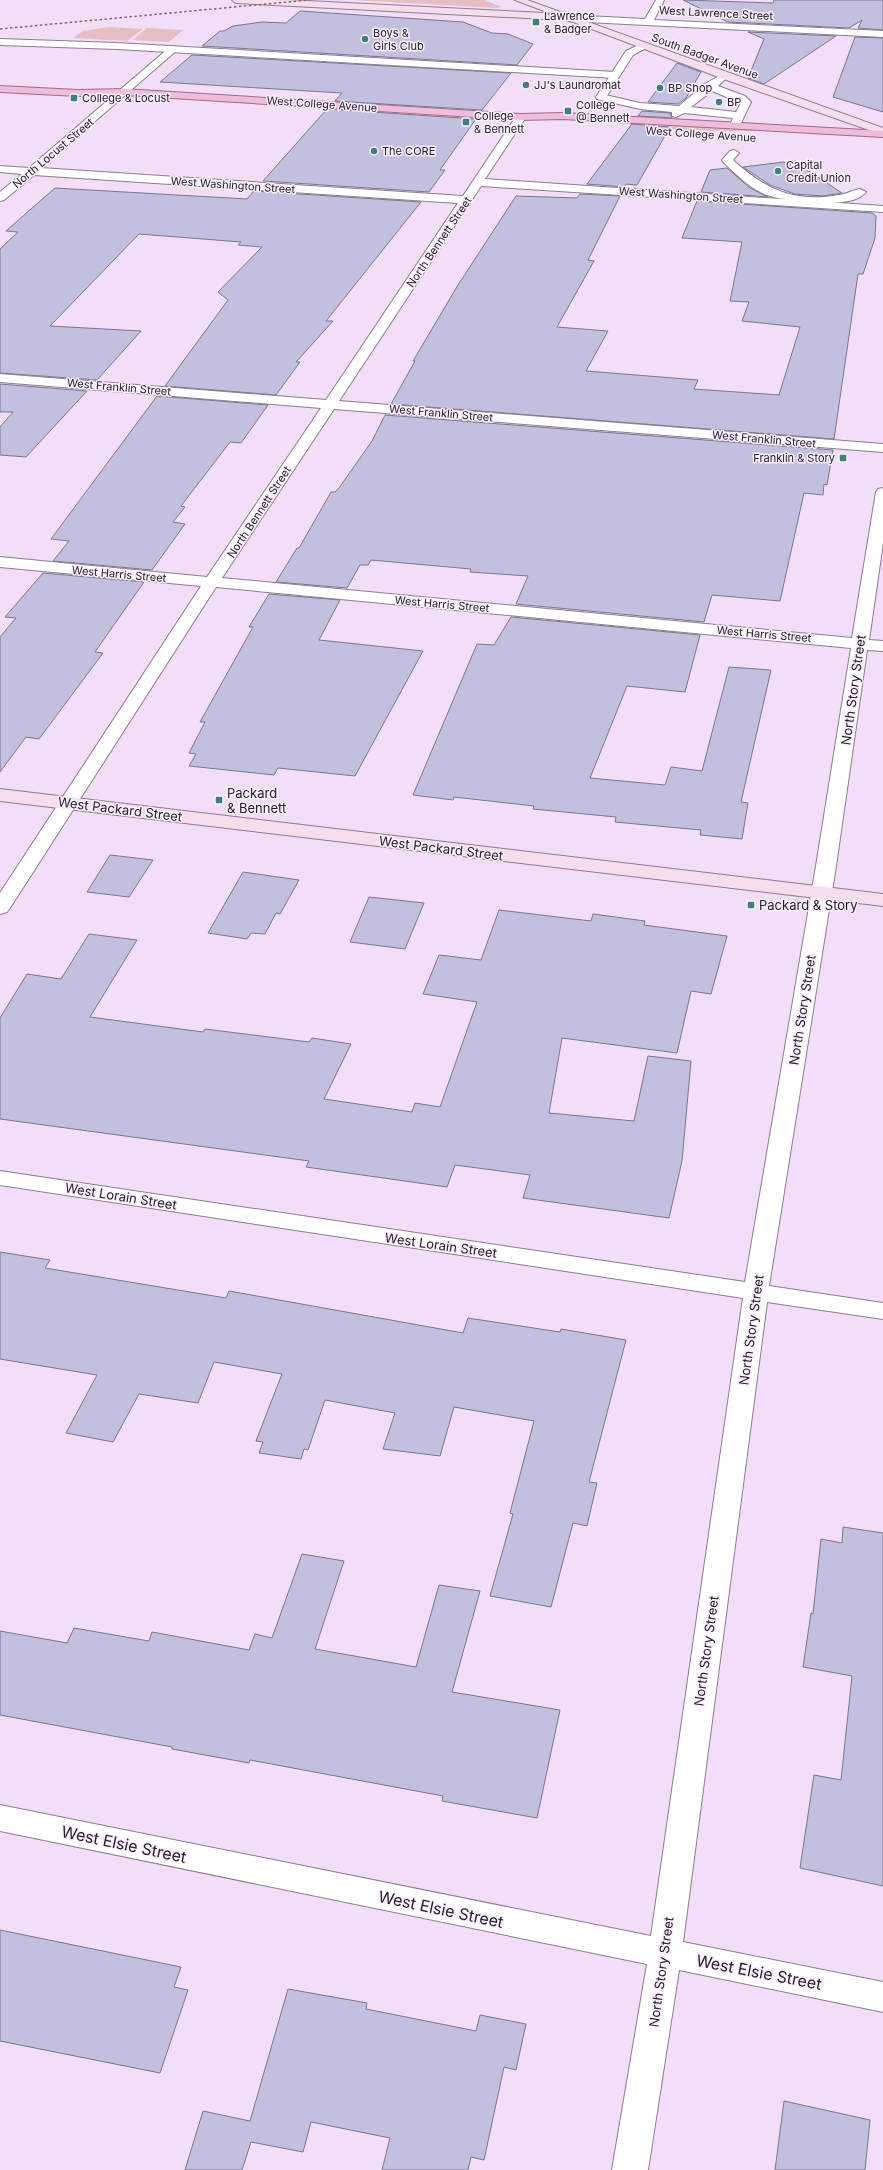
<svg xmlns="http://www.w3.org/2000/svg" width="883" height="2170" viewBox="0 0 883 2170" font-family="Inter,sans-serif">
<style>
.green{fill:#e5bfc4}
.building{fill:#c3bfde;stroke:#7a7690}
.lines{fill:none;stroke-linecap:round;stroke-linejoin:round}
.lane-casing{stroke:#8d7c92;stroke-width:2}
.street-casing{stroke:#8d7c92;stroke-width:2}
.secondary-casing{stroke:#8d7c92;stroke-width:2}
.primary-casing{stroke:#a2698c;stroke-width:2}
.lane{fill:#fff;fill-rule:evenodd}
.street{fill:#fff;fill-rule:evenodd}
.secondary{fill:#f7deec;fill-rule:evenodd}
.primary{fill:#efbdda;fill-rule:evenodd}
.rail{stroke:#756978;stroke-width:1.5;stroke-dasharray:2.5 2.5;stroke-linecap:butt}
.poi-dot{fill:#3b827c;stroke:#faeffe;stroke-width:1.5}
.labels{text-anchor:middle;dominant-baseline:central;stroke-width:3;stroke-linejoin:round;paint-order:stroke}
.far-street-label{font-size:11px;fill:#272029;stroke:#faeffe}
.far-poi-label{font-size:11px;fill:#272029;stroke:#faeffe;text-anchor:start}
.street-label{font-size:13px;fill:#272029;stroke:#faeffe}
.poi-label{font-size:13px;fill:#272029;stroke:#faeffe;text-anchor:start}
.near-street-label{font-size:16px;fill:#272029;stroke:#faeffe}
</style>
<rect width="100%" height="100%" fill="#f2def7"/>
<path class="green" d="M352 0H484L502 7 497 8Z
M109 27 143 29 127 41 73 38 83 31Z
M147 28 183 30 169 42 133 40Z
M675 126 771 131H713L657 128Z"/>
<path class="building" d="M683 0 773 3 774 0H883V30L858 28 862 20 849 28 728 22Z
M300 11 463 22 492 33 508 34 533 44 517 65 202 46 220 31H224L233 26 262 22 286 23Z
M748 32 836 36 764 84 748 78 764 39Z
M855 37 883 38V112L833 97Z
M192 55 511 73 482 110 335 101 342 93 160 82Z
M677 63 701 72 686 98 678 104 648 102Z
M327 109 476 119 440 170H445L429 192 263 181Z
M642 111 670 113 672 118 638 116Z
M632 124 670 127 637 185 626 184 625 187 587 184Z
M784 162 789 165 798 164 842 193 823 196 795 194 770 185 743 167Z
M727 168 750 188 768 197 701 192 710 170Z
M55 188 247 199 254 191 421 202 326 321H333L296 362H300L276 395 165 386 228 300 218 292 262 247 238 245 241 242 139 234 50 326 141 331 97 380 0 373V249L18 232 6 231Z
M580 194 620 196 588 260 594 261 557 327 608 331 586 371 698 380 694 389 779 395 800 327 742 321 749 302 730 301 742 242 682 238 697 201 872 213 876 216 875 238 863 274H858L834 439 391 404 415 361H413L458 285 516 196 577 198Z
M0 384 87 391 26 457 0 455V427L13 412H0Z
M157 396 268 405 241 443 230 442 181 506 185 507 173 522 185 524 152 570 53 561 69 541 51 539Z
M385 415 833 450 827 485 824 484 823 495 804 493 780 601 712 595 704 622 516 604 528 576 470 572 471 569 371 560 368 565H360L347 588 276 582 297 548H299L331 492H335L339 488 372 441Z
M43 573 144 582 95 652 103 653 39 739 26 737 0 772V637L16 618 5 617Z
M269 594 340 600 319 640 423 651 355 776 278 768 274 775 189 766 196 754 189 753 205 722H200L253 627H249Z
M511 617 700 635 685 692 627 686 590 778 665 785 671 767 702 771 729 667 771 670 741 802 748 803 742 839 700 835 701 830 615 822 616 817 533 809 534 806 454 797 453 800 413 795 477 644 494 645Z
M110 855 153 860 129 897 87 892Z
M243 872 299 880 280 914 276 913 265 934 251 933 247 939 208 933Z
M369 897 424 903 405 949 350 942Z
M499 910 591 921 593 914 645 921 644 925 727 936 711 994 691 991 677 1053 562 1038 549 1113 634 1121 648 1056 691 1061 682 1161 669 1218 523 1198 530 1175 455 1165 447 1187 306 1167 309 1161 0 1119V1018L27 974 61 979 89 934 137 940 90 1017 203 1032 205 1029 309 1042 312 1038 351 1044 324 1099 412 1112 415 1103 440 1107 477 1002 423 994 439 955 481 960Z
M0 1252 50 1260 45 1268 226 1298 229 1291 463 1333 468 1318 560 1332 561 1329 626 1340 589 1482 597 1483 587 1526 573 1523 551 1607 490 1596 513 1514 510 1513 534 1421 454 1407 440 1456 383 1449 395 1413 325 1400 308 1450 304 1449 301 1459 259 1453 263 1442 256 1441 282 1374 214 1362 198 1403 139 1394 113 1442 66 1433 97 1375 0 1359Z
M843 1527 883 1533V1886L800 1868 814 1775 841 1780 852 1676 803 1667 811 1613 813 1614 821 1539 842 1543Z
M302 1554 344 1561 315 1649 416 1667 439 1585 480 1591 452 1692 560 1710 537 1818 442 1801 443 1796 250 1760 249 1763 172 1749V1747L0 1715V1631L67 1643 74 1628 149 1641 152 1632 249 1650 255 1634 272 1638Z
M0 1930 181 1967 174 1987 188 1990 160 2073 0 2041Z
M288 1989 367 2003 366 2009 476 2031 480 2015 526 2024 516 2070 504 2067 484 2160 471 2157 468 2170H382L390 2138 311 2122 303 2152 251 2142 242 2170H185L203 2111 250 2121Z
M784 2101 870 2120 865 2170H775Z"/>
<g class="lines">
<g class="lane-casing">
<path id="lane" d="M0 39 117 43 615 72 620 75 615 78 117 49 0 45Z
M724 73 729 76 718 86 745 96 751 102 740 125 735 128 730 125 733 118 684 113 676 117 672 116V112L640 109 597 99 596 97 601 94 640 103 679 106 705 84ZM712 91 741 103 736 112 691 107Z
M734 150 739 153 733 160C766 190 794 203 839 195 847 194 853 190 860 189L866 192C852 211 781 202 762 193 747 186 735 173 723 162L722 160 730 151Z"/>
</g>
<g class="street-casing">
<path id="street" d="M656 0H664L654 20 883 31V37L567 21 562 18 567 15 645 19Z
M643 43 646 44V48L633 55 605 99H597L596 97 626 51Z
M173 46 176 47V51L41 168 463 196 517 115 521 114 526 117 485 179 883 206V212L481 186 339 401 883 444V452L334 409 222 578 852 638 876 492 878 489 883 488V543L869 640 883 641V651L867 650 836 866 769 1286 883 1303V1319L767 1302 683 1942 883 1982V2012L679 1970 648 2170H612L647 1964 0 1831V1805L651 1936 743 1298 0 1185V1171L745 1282 816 866 851 648 216 587 10 908 7 912 0 914V893L201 586 0 567V557L207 577 321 408 0 382V374L326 400 458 203 34 175 4 200 0 201V192L22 174 0 172V166L29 168 170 47Z"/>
</g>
<g class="secondary-casing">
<path id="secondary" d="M232 0H288L545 13 550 16 545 19 236 3Z
M515 0H527L883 128V135L721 78Z
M0 789 883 894V906L0 801Z"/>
</g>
<g class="primary-casing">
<path id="primary" d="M0 86 78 90 124 89 521 114 563 113 883 131V137L563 119 521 120 124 95 78 96 0 92Z"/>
</g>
<use href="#lane" class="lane"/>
<use href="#street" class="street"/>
<use href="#secondary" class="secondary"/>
<use href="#primary" class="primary"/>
<path class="rail" d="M0 29 309 0"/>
</g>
<g class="poi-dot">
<rect x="532" y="18" width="8" height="8" rx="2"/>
<circle cx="365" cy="39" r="4"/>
<circle cx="526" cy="85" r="4"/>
<circle cx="660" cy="88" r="4"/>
<rect x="70" y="94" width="8" height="8" rx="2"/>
<circle cx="719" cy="102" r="4"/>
<rect x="564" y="107" width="8" height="8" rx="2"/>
<rect x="462" y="118" width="8" height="8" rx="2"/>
<circle cx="374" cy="151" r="4"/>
<circle cx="778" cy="171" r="4"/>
<rect x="839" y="454" width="8" height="8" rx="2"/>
<rect x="215" y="796" width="8" height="8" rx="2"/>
<rect x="747" y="901" width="8" height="8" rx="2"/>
</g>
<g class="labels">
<g class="far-street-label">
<text transform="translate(716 13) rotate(3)">West Lawrence Street</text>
<text transform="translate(705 56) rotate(20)">South Badger Avenue</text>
<text transform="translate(322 104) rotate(4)">West College Avenue</text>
<text transform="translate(701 134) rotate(4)">West College Avenue</text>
<text transform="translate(53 153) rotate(-40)">North Locust Street</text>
<text transform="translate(233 185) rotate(4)">West Washington Street</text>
<text transform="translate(681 195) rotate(4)">West Washington Street</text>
<text transform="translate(439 242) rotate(-56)">North Bennett Street</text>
<text transform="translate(119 387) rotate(5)">West Franklin Street</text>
<text transform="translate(441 413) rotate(5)">West Franklin Street</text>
<text transform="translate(764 439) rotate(5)">West Franklin Street</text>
<text transform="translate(259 512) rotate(-57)">North Bennett Street</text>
<text transform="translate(119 574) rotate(5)">West Harris Street</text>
<text transform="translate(442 604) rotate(5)">West Harris Street</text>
<text transform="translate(764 634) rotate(5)">West Harris Street</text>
</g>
<g class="far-poi-label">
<text x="544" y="16">Lawrence<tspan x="544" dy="13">&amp; Badger</tspan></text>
<text x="373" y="33">Boys &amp;<tspan x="373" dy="13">Girls Club</tspan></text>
<text x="534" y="85">JJ's Laundromat</text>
<text x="668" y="88">BP Shop</text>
<text x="82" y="98">College &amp; Locust</text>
<text x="727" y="102">BP</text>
<text x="576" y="105">College<tspan x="576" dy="13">@ Bennett</tspan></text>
<text x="474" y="116">College<tspan x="474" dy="13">&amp; Bennett</tspan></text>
<text x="382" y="151">The CORE</text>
<text x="786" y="165">Capital<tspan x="786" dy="13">Credit Union</tspan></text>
<text x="835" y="458" text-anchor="end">Franklin &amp; Story</text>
</g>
<g class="street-label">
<text transform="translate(853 690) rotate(-82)">North Story Street</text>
<text transform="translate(120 809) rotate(7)">West Packard Street</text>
<text transform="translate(441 848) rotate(7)">West Packard Street</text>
<text transform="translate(802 1010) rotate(-81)">North Story Street</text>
<text transform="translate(121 1196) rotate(9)">West Lorain Street</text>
<text transform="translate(441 1245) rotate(8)">West Lorain Street</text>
<text transform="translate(751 1330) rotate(-82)">North Story Street</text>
<text transform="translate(706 1651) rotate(-82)">North Story Street</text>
<text transform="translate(661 1972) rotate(-82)">North Story Street</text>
</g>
<g class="poi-label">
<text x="227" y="793">Packard<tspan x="227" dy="15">&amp; Bennett</tspan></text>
<text x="759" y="905">Packard &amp; Story</text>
</g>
<g class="near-street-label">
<text transform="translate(124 1844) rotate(12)">West Elsie Street</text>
<text transform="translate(441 1909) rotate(12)">West Elsie Street</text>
<text transform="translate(759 1972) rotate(11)">West Elsie Street</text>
</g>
</g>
</svg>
